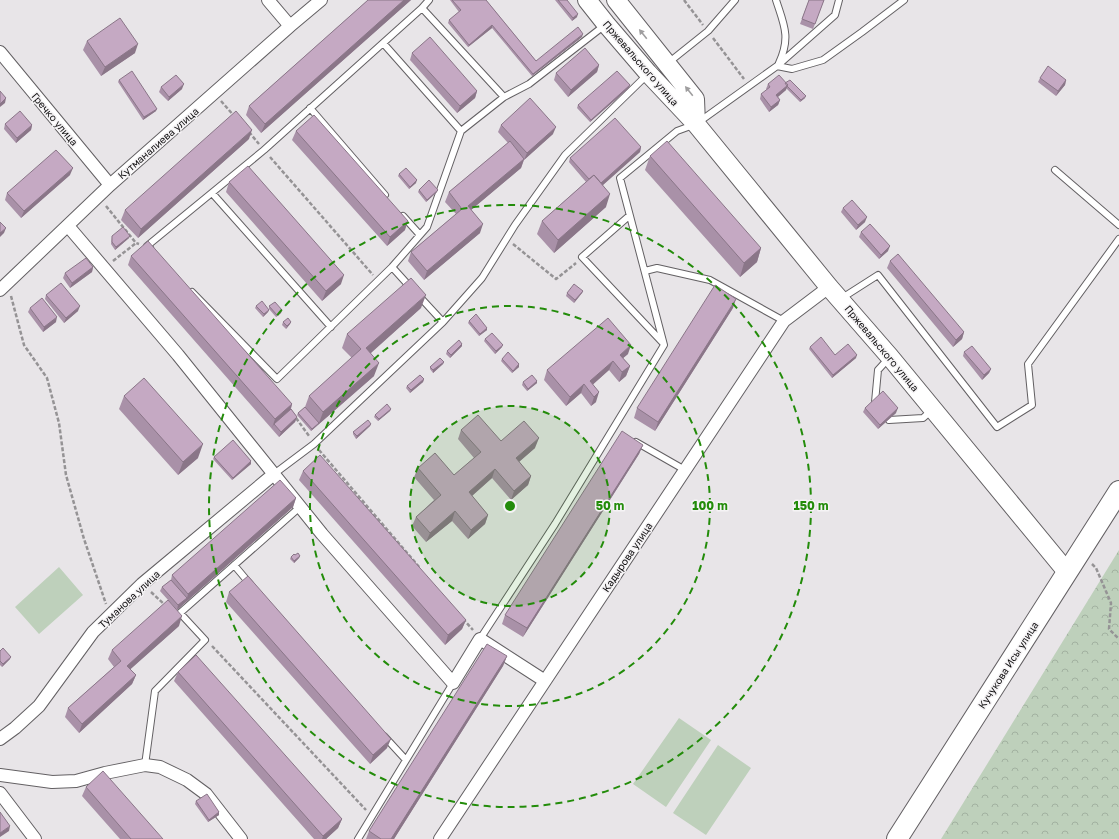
<svg xmlns="http://www.w3.org/2000/svg" width="1119" height="839" viewBox="0 0 1119 839" font-family="'Golos Text',sans-serif">
<style>
.park{fill:url(#park-crowns)}
.garden{fill:#bed0bb}
.lines{fill:none;stroke-linecap:round;stroke-linejoin:round}
.service-casing{stroke:#636063;stroke-width:8}
.minor-casing{stroke:#636063;stroke-width:14}
.secondary-casing{stroke:#636063;stroke-width:20}
.primary-casing{stroke:#636063;stroke-width:22}
.path{stroke:#959395;stroke-width:2.5;stroke-dasharray:4 2;stroke-linecap:butt}
.service{stroke:#fff;stroke-width:6}
.minor{stroke:#fff;stroke-width:12}
.secondary{stroke:#fff;stroke-width:18}
.primary{stroke:#fff;stroke-width:20}
.wall{fill:#a991a8}
.shaded-wall{fill:#8a7688}
.building{fill:#c5a9c3;stroke:#8a7688}
.oneway{fill:#9f9e9f}
.ring{fill:none;stroke:#238c0a;stroke-width:2;stroke-dasharray:7 5}
.labels{text-anchor:middle;dominant-baseline:central;stroke-width:3;stroke-linejoin:round;paint-order:stroke}
.street-label{font-size:10px;fill:#0e0d0e;stroke:#f5f3f5}
.centre{fill:#238c0a;stroke:#f5f3f5;stroke-width:2}
.ring-label{font-size:12px;text-anchor:middle;font-weight:bold;fill:#238c0a;stroke:#f5f3f5;stroke-width:3;stroke-linejoin:round;paint-order:stroke}
</style>
<defs>
<pattern id="park-crowns" width="20" height="18" patternUnits="userSpaceOnUse"><rect width="20" height="18" fill="#bed0bb"/><path d="M2 6a3 3 0 1 1 6 0M12 15a3 3 0 1 1 6 0" fill="none" stroke="#a2b1a0"/></pattern>
</defs>
<rect width="100%" height="100%" fill="#e8e5e8"/>
<path class="park" d="M1119 550V839H941Z"/>
<path class="garden" d="M59 567 83 595 39 634 15 607Z
M679 718 711 740 666 807 633 784Z
M718 745 751 768 706 835 673 813Z"/>
<g class="lines">
<g class="service-casing">
<path id="service" d="M776 0C784 25 791 37 779 63
M422 8 504 97 529 84 605 25
M383 43 461 131
M668 63 708 31 735 0
M777 66 792 69 823 60 862 32 904 0
M310 108 385 195
M1055 170 1119 225
M212 193 331 327
M403 216 420 235
M629 216 582 257 663 343
M150 248 147 246 264 150 422 8 429 0
M392 267 411 288
M645 271 657 268 710 280 784 321
M192 292 277 379 392 267 427 227 461 131 504 97
M419 296 443 322
M842 298 878 275 997 427 1032 405 1028 364 1119 239
M875 402 878 370 889 358
M889 420 923 418 932 410
M636 442 685 470
M274 474 314 444 443 322 482 278 515 225 565 155 647 75
M234 565 250 584
M480 639 555 524 664 345 620 178 677 131 696 124 777 66 835 15 839 0
M384 736 406 760
M145 765 155 691 205 640 180 613 300 507
M358 839 453 683"/>
</g>
<g class="minor-casing">
<path id="minor" d="M268 0 290 26
M0 52 110 185
M68 226 178 355 322 534 453 683 480 639 545 681
M0 290 110 185 290 26 321 0
M0 739 15 728 39 706 93 632 142 584 274 474
M0 775 52 782 76 781 105 773 145 765 160 767 187 780 206 794 241 839
M0 793 35 839
M440 839 784 321 829 287"/>
</g>
<g class="secondary-casing">
<path id="secondary" d="M587 0 606 24 648 73 696 124 829 287 890 357 1067 572
M616 0 695 99 696 124"/>
</g>
<g class="primary-casing">
<path id="primary" d="M897 839 1119 491"/>
</g>
<path class="path" d="M684 0 703 25
M713 38 744 79
M221 101 235 117
M249 132 259 144
M270 157 373 275
M106 206 136 243 139 244
M513 244 556 279 576 263
M113 261 136 243
M11 296 24 345 47 378 59 423 66 475 84 539 106 604
M296 418 309 436
M319 450 420 568
M1092 564 1096 568 1111 603 1109 629 1119 639
M151 592 165 605
M463 619 473 630
M212 646 366 810"/>
<use href="#service" class="service"/>
<use href="#minor" class="minor"/>
<use href="#secondary" class="secondary"/>
<use href="#primary" class="primary"/>
</g>
<path class="wall" d="M368 0H411L261 133 246 115 249 106Z
M450 0H486L536 61 582 37 532 76 492 28 468 47 448 23 449 20 459 12Z
M555 0H567L577 17 572 21Z
M809 0H824L813 29 800 24Z
M87 41 135 53 101 76 83 50Z
M412 53 477 91 475 98 457 113 410 60Z
M599 65 597 72 568 97 554 80 556 73Z
M1040 78 1066 80 1065 85 1056 96 1038 82Z
M119 80 156 111 143 120 118 82Z
M785 83 805 98 800 102 786 88V90L778 97 780 100 778 105 769 112 760 99 761 94 767 90 766 89 768 84Z
M630 85 629 88 590 122 577 108 578 105Z
M161 87 182 89 168 101 159 92Z
M5 124 32 125 31 130 16 143 4 129Z
M501 125 553 134 524 160 521 168 471 210 480 233 424 280 408 261 411 252 456 214 445 202 449 192 508 143 498 132Z
M296 131 405 230 387 246 292 140Z
M249 139 138 238 121 220 125 210Z
M641 147 640 152 603 185 606 207 554 253 537 234 542 221 586 182 569 162 570 158Z
M650 156 761 248 757 262 740 277 645 170Z
M399 174 416 183 409 189 398 176Z
M70 175 21 218 5 200 7 193Z
M229 182 341 284 322 301 226 192Z
M419 190 437 192 426 202 418 192Z
M843 208 865 222 856 230 841 212Z
M861 232 888 251 879 259 859 237Z
M112 236 129 238 115 250 111 244Z
M131 256 292 404 291 409 297 417 295 422 279 437 128 265Z
M890 261 964 332 962 339 953 347 887 268Z
M93 267 92 272 70 288 63 278 65 273Z
M583 291 582 293 574 303 566 296 567 293Z
M46 295 78 311 64 323 45 299Z
M256 306 269 310 268 312 263 317 255 308Z
M269 306 282 310 281 313 276 317 269 309Z
M30 308 56 322 43 332 28 312Z
M421 308 370 353 374 376 311 431 297 415 298 413 305 407 309 396 352 358 342 348 347 334Z
M733 308 655 431 634 418 637 408Z
M469 321 487 328V330L479 336 468 323Z
M283 322H291L290 324 286 329 282 325Z
M485 339 502 347 495 354 484 341Z
M462 344V346L450 358 446 354 447 351Z
M810 347 835 355 856 358 832 378 809 349Z
M964 352 991 369 989 373 982 380 963 356Z
M628 354 623 358 630 366 626 376 619 382 609 370 593 384 596 402 591 406 581 393 566 406 544 380 547 370Z
M502 359 519 364V367L512 373 501 361Z
M444 362 443 364 433 373 430 369V367Z
M424 379 423 382 410 393 406 388 407 386Z
M537 381V383L527 391 522 385 523 382Z
M124 396 198 458 178 475 119 409Z
M865 408 896 413 878 429 863 412Z
M391 409 390 411 378 421 374 417 375 415Z
M371 424 370 426 356 439 353 434V432Z
M461 430 501 441 535 448 519 462 531 476 528 485 511 500 492 478 472 496 488 515 485 524 468 539 452 521 426 542 412 526 416 517 434 500 414 477 418 468 454 475 474 458 458 439Z
M643 445 639 454 523 637 502 624 505 615Z
M214 457 251 464 232 480 213 459Z
M303 471 466 620 462 629 445 645 299 480Z
M296 498 293 507 177 610 160 591 162 587 171 580 172 575Z
M295 555 300 556 299 558 294 563 290 559 291 557Z
M229 592 387 748 370 764 226 602Z
M179 626 130 669 136 675 132 684 79 733 65 717 68 708 114 667 108 659 112 650Z
M0 651 10 659 2 667 0 665Z
M507 656 503 666 394 839H366L369 831Z
M178 672 342 819 338 828 326 839H314L174 681Z
M86 787 163 839H120L82 796Z
M196 801 219 812V815L208 822 195 804Z"/>
<path class="shaded-wall" d="M404 0H411L261 133 265 124Z
M578 14 577 17 572 21 573 18Z
M492 25V28L468 47 469 45Z
M583 34 582 37 532 76 533 74Z
M138 44 135 53 101 76 105 67Z
M599 65 597 72 568 97 571 90Z
M1066 80 1065 85 1056 96 1058 91Z
M184 84 182 89 168 101 169 97Z
M630 85 629 88 590 122 591 120Z
M788 85 786 90 774 100 776 95Z
M477 91 475 98 457 113 460 106Z
M806 96 805 98 800 102 801 100Z
M6 98 5 103 0 107V104Z
M780 100 778 105 769 112 771 107Z
M157 109 156 111 143 120 144 117Z
M32 125 31 130 16 143 17 138Z
M556 127 553 134 524 160 527 153Z
M252 130 249 139 138 238 141 229Z
M641 147 640 152 595 192 597 187Z
M524 159 521 168 465 215 468 206Z
M73 168 70 175 21 218 24 211Z
M417 180 416 183 409 189 410 187Z
M438 190 437 192 426 202 427 200Z
M610 194 606 207 554 253 558 240Z
M867 217 865 222 856 230 858 225Z
M408 221 405 230 387 246 390 237Z
M483 224 480 233 424 280 427 271Z
M6 228 4 233 0 237V233Z
M130 236 129 238 115 250 116 247Z
M890 246 888 251 879 259 881 255Z
M761 248 757 262 740 277 744 263Z
M93 267 92 272 70 288 72 283Z
M344 275 341 284 322 301 326 291Z
M583 291 582 293 574 303 575 300Z
M426 295 421 308 361 362 366 348Z
M736 299 733 308 655 431 658 422Z
M80 306 78 311 64 323 66 318Z
M269 310 268 312 263 317 264 314Z
M282 310 281 313 276 317 277 315Z
M57 317 56 322 43 332 44 327Z
M291 322 290 324 286 329 287 326Z
M487 328V330L479 336 480 334Z
M964 332 962 339 953 347 956 340Z
M462 344V346L450 358 451 355Z
M503 345 502 347 495 354 496 351Z
M631 345 628 354 616 364 620 355Z
M857 355 856 358 832 378 833 375Z
M613 361 609 370 588 389 590 381Z
M444 362 443 364 433 373V370Z
M379 363 374 376 311 431 312 429 319 423 323 412Z
M519 364V367L512 373 513 371Z
M630 366 626 376 619 382 622 372Z
M991 369 989 373 982 380 984 375Z
M424 379 423 382 410 393 411 390Z
M537 381V383L527 391 528 389Z
M584 384 581 393 566 406 570 397Z
M599 392 596 402 591 406 594 397Z
M292 404 289 414 274 424 272 428 275 419Z
M898 408 896 413 878 429 880 425Z
M391 409 390 411 378 421 379 419Z
M297 417 295 422 279 437 281 432Z
M371 424 370 426 356 439 357 436Z
M539 438 535 448 513 467 516 458Z
M203 444 198 458 178 475 183 462Z
M643 445 639 454 523 637 527 628Z
M251 461V464L232 480 233 478Z
M495 469 492 478 465 502 469 492Z
M531 476 528 485 511 500 514 491Z
M296 498 293 507 177 610 178 605 187 598 188 594Z
M455 511 452 521 426 542 430 533Z
M488 515 485 524 468 539 471 530Z
M300 556 299 558 294 563V561Z
M182 616 179 626 124 675 127 666Z
M466 620 462 629 445 645 448 635Z
M507 656 503 666 394 839H391Z
M11 657 10 659 2 667 3 664Z
M136 675 132 684 79 733 82 724Z
M391 739 387 748 370 764 373 755Z
M219 812V815L208 822 209 820Z
M342 819 338 828 326 839H322L323 836Z
M10 826 9 831 0 837V833Z"/>
<path class="building" d="M368 0H404L265 124 249 106Z
M452 0H486L536 61 578 27 583 34 533 74 492 25 469 45 449 20 461 10Z
M558 0H567L578 14 573 18Z
M809 0H824L815 24 802 19Z
M120 18 138 44 105 67 87 41Z
M430 37 477 91 460 106 412 53Z
M585 48 599 65 571 90 556 73Z
M1048 66 1066 80 1058 91 1040 78Z
M132 71 157 109 144 117 119 80Z
M617 71 630 85 591 120 578 105Z
M176 75 184 84 169 97 161 87Z
M779 75 788 85 776 95 780 100 771 107 761 94 770 87 768 84Z
M790 80 806 96 801 100 787 86 785 83Z
M0 91 6 98 0 104Z
M530 98 556 127 527 153 501 125Z
M20 111 32 125 17 138 5 124Z
M236 111 252 130 141 229 125 210Z
M314 115 408 221 390 237 296 131Z
M615 118 641 147 601 183 594 175 589 179 570 158Z
M510 141 524 159 468 206 483 224 427 271 411 252 462 209 449 192Z
M667 141 761 248 744 263 650 156Z
M56 150 73 168 24 211 7 193Z
M248 166 344 275 326 291 229 182Z
M406 168 417 180 410 187 399 174Z
M594 175 610 194 558 240 542 221Z
M429 180 438 190 427 200 419 190Z
M852 200 867 217 858 225 843 208Z
M0 222 6 228 0 233Z
M870 224 890 246 881 255 861 232Z
M123 227 130 236 116 247 112 242V236Z
M148 241 292 404 275 419 131 256Z
M898 254 964 332 956 340 890 261Z
M86 258 93 267 72 283 65 273Z
M411 278 426 295 366 348 379 363 323 412 309 396 361 349 347 334Z
M61 283 80 306 66 318 46 295Z
M574 284 583 291 575 300 567 293Z
M715 285 736 299 658 422 637 408Z
M42 298 57 317 44 327 30 308Z
M262 301 269 310 264 314 256 306Z
M275 302 282 310 277 315 269 306Z
M476 314 487 328 480 334 469 321Z
M288 318 291 322 287 326 283 322Z
M608 318 631 345 620 355 630 366 622 372 613 361 590 381 599 392 594 397 584 384 570 397 547 370Z
M492 333 503 345 496 351 485 339Z
M821 337 835 355 848 344 857 355 833 375 810 347Z
M459 340 462 344 451 355 447 351Z
M972 346 991 369 984 375 964 352Z
M508 352 519 364 513 371 502 359Z
M440 358 444 362 433 370 430 367Z
M420 375 424 379 411 390 407 386Z
M532 375 537 381 528 389 523 382Z
M144 378 203 444 183 462 124 396Z
M883 391 898 408 880 425 865 408Z
M387 404 391 409 379 419 375 415Z
M305 407 319 423 312 429 298 413Z
M291 409 297 417 281 432 274 424Z
M478 415 501 441 524 421 539 438 516 458 531 476 514 491 495 469 469 492 488 515 471 530 455 511 430 533 416 517 441 495 418 468 435 453 454 475 481 452 461 430Z
M368 420 371 424 357 436 353 432Z
M622 431 643 445 527 628 505 615Z
M233 440 251 461 233 478 214 457Z
M320 455 466 620 448 635 303 471Z
M280 480 296 498 188 594 172 575Z
M298 553 300 556 294 561 291 557 294 554 295 555Z
M248 576 391 739 373 755 229 592Z
M171 580 187 598 178 605 162 587Z
M168 600 182 616 127 666 136 675 82 724 68 708 121 661 112 650Z
M487 644 507 656 391 839H381L369 831Z
M3 648 11 657 3 664 0 661V651Z
M196 655 342 819 323 836 178 672Z
M103 771 163 839H131L86 787Z
M207 794 219 812 209 820 196 801Z
M0 812 10 826 0 833Z"/>
<defs><path id="oneway-solid" d="M-6-.8H1V-3.2L6.5 0L1 3.2V.8H-6Z"/></defs>
<g class="oneway">
<use href="#oneway-solid" transform="translate(643 34) rotate(-129)"/>
<use href="#oneway-solid" transform="translate(689 91) rotate(-129)"/>
</g>
<circle cx="510" cy="506" r="100" fill="#238c0a" fill-opacity=".12"/>
<g class="ring">
<circle cx="510" cy="506" r="100"/>
<circle cx="510" cy="506" r="200"/>
<circle cx="510" cy="506" r="301"/>
</g>
<g class="labels">
<g class="street-label">
<text transform="translate(641 63) rotate(49)">Пржевальского улица</text>
<text transform="translate(55 119) rotate(50)">Гречко улица</text>
<text transform="translate(158 143) rotate(-41)">Кутманалиева улица</text>
<text transform="translate(882 348) rotate(50)">Пржевальского улица</text>
<text transform="translate(627 557) rotate(-56)">Кадырова улица</text>
<text transform="translate(129 599) rotate(-43)">Туманова улица</text>
<text transform="translate(1008 665) rotate(-57)">Кучукова Исы улица</text>
</g>
</g>
<circle cx="510" cy="506" r="6" class="centre"/>
<g class="ring-label">
<text x="610" y="510">50 m</text>
<text x="710" y="510">100 m</text>
<text x="811" y="510">150 m</text>
</g>
</svg>
